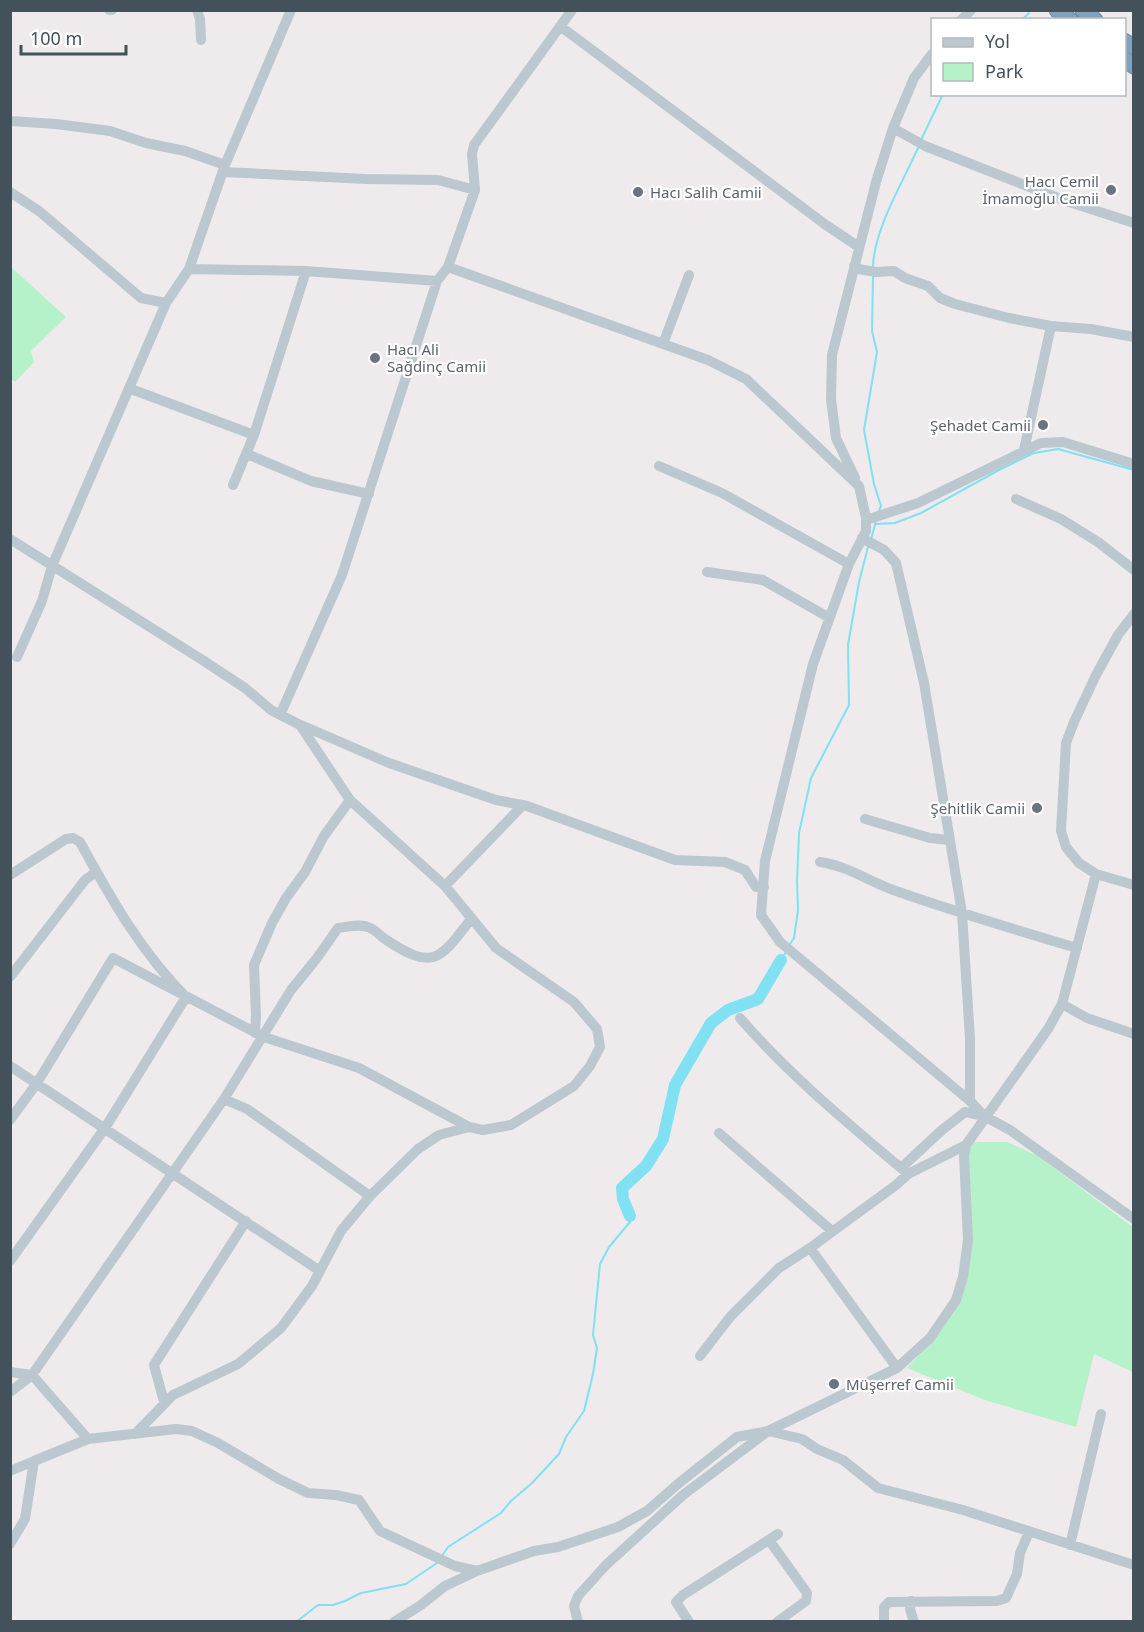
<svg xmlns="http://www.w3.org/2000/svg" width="1144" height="1632" viewBox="0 0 1144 1632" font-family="'Noto Sans',sans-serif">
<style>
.green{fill:#b5f1c9}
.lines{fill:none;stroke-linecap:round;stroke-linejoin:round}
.stream{stroke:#7fe1f1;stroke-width:2}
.river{stroke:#7fe1f1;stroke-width:12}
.highway-casing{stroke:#6b8dab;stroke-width:17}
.minor{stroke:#bbc8d0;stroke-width:10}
.highway{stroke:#7fa2bf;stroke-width:15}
.worship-dot{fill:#6b7280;stroke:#fff;stroke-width:2}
.labels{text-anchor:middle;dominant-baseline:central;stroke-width:4.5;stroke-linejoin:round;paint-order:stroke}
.worship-label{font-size:15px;fill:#5b616d;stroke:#fff;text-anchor:end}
</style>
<rect width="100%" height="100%" fill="#efebec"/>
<path class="green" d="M11 267 66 317 31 351 34 362 15 382 10 378Z
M973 1142H1007L1036 1155 1133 1227V1372L1094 1354 1076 1427 985 1400 907 1368 938 1335 964 1291 967 1147Z"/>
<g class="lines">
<path class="stream" d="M1022 20 1029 13
M921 140 943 94
M873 268C873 231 903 182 918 148
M873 277 872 331 877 352 864 430 874 484 881 506 878 513
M875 524 895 523 921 513 999 470 1034 453 1058 449 1134 470
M871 539 876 521
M790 944 794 938 798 910 797 881 799 833 811 778 849 705 848 645 859 582 868 547
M781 960 786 952
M442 1556 448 1547 501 1513 511 1501 532 1483 559 1454 566 1437 584 1411 593 1374 597 1348 593 1335 600 1264 609 1247 630 1222V1216
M296 1622 318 1605H333L345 1601 361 1593 406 1584 437 1563"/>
<path class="river" d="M630 1216 623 1199 622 1188 646 1166 663 1139 675 1085 711 1023 728 1010 758 999 781 960"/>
<g class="highway-casing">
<path id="highway" d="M1057 10 1070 20
M1083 10 1095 20
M1124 41 1134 47
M1124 59 1134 66"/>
</g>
<path class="minor" d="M109 10H112
M197 10 200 19 201 40
M961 20 971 10
M560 26 826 225 859 247
M10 121 56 124 110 131 146 143 185 151 225 165
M893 128 925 146 1063 200 1134 223
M223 172 366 179 438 180 475 190
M10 192 39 211 141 298 166 303
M854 266 858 269 876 272 894 271 905 278 928 286 940 298 955 304 1009 318 1051 326
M448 267 475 190 472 154 474 145 572 10
M189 269 306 271 437 281 448 267 708 360 746 379 859 486 866 518V531L849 564 813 664 765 861 761 915 780 942 970 1101 984 1116 1010 1130 1134 1219
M663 344 689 275
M131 389 254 435
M1024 450 1051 326 1091 329 1134 337
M247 454 311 481 369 494
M659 466 722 493 849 564
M855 478 836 438 831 399 832 355 876 182 893 128 914 78 932 54
M233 485 254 435 306 271
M1016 499 1061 519 1098 542 1134 570
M866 518 869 519 918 503 1041 443 1063 442 1134 464
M862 538 884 550 896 563 924 683 962 913 970 1039V1101
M10 539 204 661 245 688 271 710 300 725 350 800 445 886 496 948 574 1002 597 1029 600 1047 590 1066 574 1086 511 1125 483 1130 469 1127 359 1068 264 1037 113 958 37 1083 10 1120
M707 572 763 580 828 617
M1134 614 1118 635 1096 675 1074 722 1066 743 1061 831 1066 847 1079 863 1096 874 1134 885
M17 657 42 601 52 566 166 303 189 269 225 165 291 10
M280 715 342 575 437 281
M301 725 389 763 496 800 527 806 675 860 725 862 745 870 756 887H764
M865 819 930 838 949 840
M820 862C848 866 870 882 896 891 956 912 1016 930 1077 948
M10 875 66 839 73 838 80 842C110 897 141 952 186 997L105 1128 10 1261
M445 886 523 805
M10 977 85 880 96 872
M1062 1004 1087 1018 1134 1034
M740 1018C790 1076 850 1125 908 1174
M255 1033 256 1016 254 965 272 923 286 898 305 872 324 836 350 800
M10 1066 320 1271
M224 1099 247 1109 370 1196
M719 1133 832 1231
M901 1168 942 1130 965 1112 984 1116
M810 1248 897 1368
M700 1356 730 1317 779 1268 810 1248 896 1185 908 1174 966 1145
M10 1372 32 1375 88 1439 176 1429 192 1431 218 1443 279 1479 308 1493 336 1495 359 1500 380 1531 455 1566 477 1571 534 1551 558 1547 618 1527 647 1511 679 1483 737 1437 768 1431 802 1439 817 1449 843 1460 878 1488 963 1510 1134 1565
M10 1392 32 1375 224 1099 291 990 317 958 338 928C347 927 361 923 370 928 376 930 380 936 385 939 433 971 439 961 471 919
M164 1402 154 1365 246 1221
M135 1434 173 1395 238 1364 281 1328 312 1286 341 1231 370 1196 418 1149 439 1135 469 1127
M10 1471 34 1461
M769 1540 807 1593 806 1601 777 1622
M10 1544 25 1519 34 1461 88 1439
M1070 1545 1101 1414
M911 1601 910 1609 914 1622
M394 1622 421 1605 445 1586 477 1571
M578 1622 574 1606 578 1596 606 1565 683 1495 768 1431 897 1368 930 1338 956 1300 963 1277 968 1240 964 1156 966 1145 1048 1029 1062 1004 1096 874
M689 1622 676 1602 683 1595 778 1534
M884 1622V1607L889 1602 997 1601 1006 1598 1017 1574 1020 1553 1029 1532"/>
<use href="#highway" class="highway"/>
</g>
<g class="worship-dot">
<circle cx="1111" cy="190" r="6"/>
<circle cx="638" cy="192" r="6"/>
<circle cx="375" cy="358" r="6"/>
<circle cx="1043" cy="425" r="6"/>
<circle cx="1037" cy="808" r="6"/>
<circle cx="834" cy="1384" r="6"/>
</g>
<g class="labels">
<g class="worship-label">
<text x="1099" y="181">Hacı Cemil<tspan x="1099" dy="17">İmamoğlu Camii</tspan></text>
<text x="650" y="192" text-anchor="start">Hacı Salih Camii</text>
<text x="387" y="349" text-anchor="start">Hacı Ali<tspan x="387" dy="17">Sağdinç Camii</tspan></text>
<text x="1031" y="425">Şehadet Camii</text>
<text x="1025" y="808">Şehitlik Camii</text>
<text x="846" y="1384" text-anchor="start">Müşerref Camii</text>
</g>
</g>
<rect width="1144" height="1632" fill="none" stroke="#43515a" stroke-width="24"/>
<rect x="931" y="18" width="195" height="78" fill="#ffffff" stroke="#b4b9bd" stroke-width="1.5"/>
<rect x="943" y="38" width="30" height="9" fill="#bbc8d0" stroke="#b4b9bd" stroke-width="1.5"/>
<text x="985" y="48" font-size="18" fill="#43515a">Yol</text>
<rect x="943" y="63" width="30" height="18" fill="#b5f1c9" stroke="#b4b9bd" stroke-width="1.5"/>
<text x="985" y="78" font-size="18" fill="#43515a">Park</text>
<path d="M21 45v9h105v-9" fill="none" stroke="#43515a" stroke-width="3"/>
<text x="30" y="45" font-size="18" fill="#43515a" stroke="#ffffff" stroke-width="4.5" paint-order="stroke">100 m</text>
</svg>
